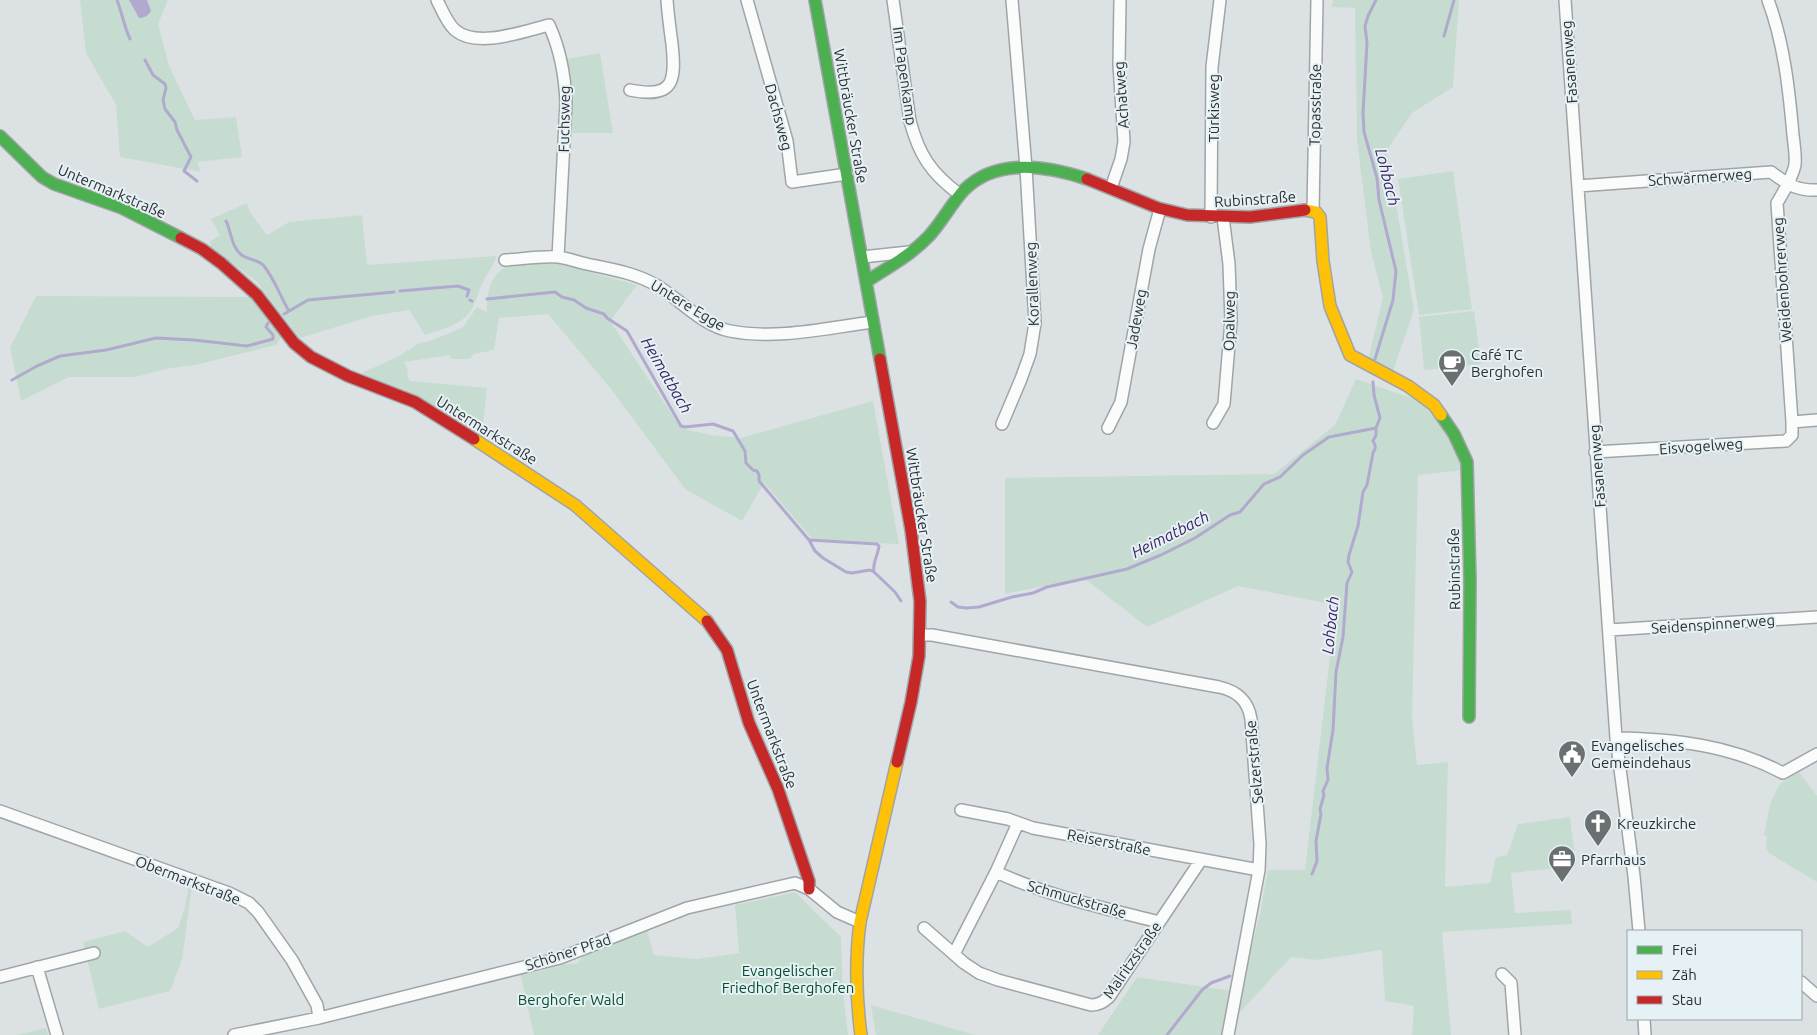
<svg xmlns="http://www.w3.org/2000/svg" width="1817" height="1035" viewBox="0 0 1817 1035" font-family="Ubuntu,sans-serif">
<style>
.green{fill:#c7dcd1}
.water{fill:#b1a9ce}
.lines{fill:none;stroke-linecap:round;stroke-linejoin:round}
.stream{stroke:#b1a9ce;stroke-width:3}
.street-casing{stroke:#a0a4a6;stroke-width:14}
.fast-casing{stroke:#a0a4a6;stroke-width:14}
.slow-casing{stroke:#a0a4a6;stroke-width:14}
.jam-casing{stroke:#a0a4a6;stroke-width:14}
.street{stroke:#fafbfb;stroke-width:11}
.fast{stroke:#4caf50;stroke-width:11}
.slow{stroke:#ffc107;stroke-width:11}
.jam{stroke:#c62828;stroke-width:11}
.labels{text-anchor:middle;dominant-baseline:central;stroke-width:4;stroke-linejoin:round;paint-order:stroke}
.street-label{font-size:15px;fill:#2d3133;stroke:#e6f1f5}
.poi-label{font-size:15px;fill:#2d3133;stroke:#e6f1f5;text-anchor:start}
.park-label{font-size:15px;fill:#074e2f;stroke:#e6f1f5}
.water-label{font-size:16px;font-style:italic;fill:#3b2462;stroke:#e6f1f5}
</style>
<rect width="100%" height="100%" fill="#dce2e4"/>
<path class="green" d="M80 0H168L158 24 169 66 195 120 236 117 242 157 197 162 201 172 120 157 116 105 86 53Z
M1333 0H1459L1453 87 1412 113 1387 150 1414 310 1393 371 1368 360 1383 298 1371 252 1357 140 1355 8 1332 7Z
M600 53 613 133H570L573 90 566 59Z
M1453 171 1472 309 1419 315 1398 179Z
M247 203 250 212 267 235 289 222 362 215 367 265 496 256C494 266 488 272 484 280 479 289 477 300 472 309 464 324 441 330 425 335L409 310 372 316 300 338 256 281 211 248 210 241 220 235 211 219Z
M510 264H560L637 285 610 321 681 428 711 435 741 438 873 401 899 544 814 541 764 483 742 521 685 489 611 389 548 314 499 318 494 350 474 354 470 359H451L450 355 404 362 408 370 407 376 410 381 487 388 482 434 362 373 399 356 419 343 430 341 463 327 477 307 487 312C487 290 490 275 510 264Z
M36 296 252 297 278 330 281 338 276 345 196 365 171 368 134 377H69L21 401 10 348Z
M1474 311 1481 364 1424 370 1419 317Z
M1356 379 1420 401 1448 431 1464 470 1418 475 1412 718 1417 765 1448 762 1445 887 1490 883 1496 857 1507 855 1518 824 1570 817 1576 866 1511 873 1515 913 1571 910 1572 924 1442 932 1451 1035H1412L1414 1006 1385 1001 1382 950 1316 960 1291 957 1233 1020 1260 914 1268 870H1305L1336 605 1238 586 1147 627 1084 578 1005 594V478L1274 474 1335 425Z
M1799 772 1817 796V882L1769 853 1766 848 1767 837 1764 835 1770 804 1777 789 1782 782Z
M189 884 192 885 182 960 170 991 99 1009 83 942 125 931 148 947 178 928 185 907Z
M795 892 841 937 843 992 848 1035H534L520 973C541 975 556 962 577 964L583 956 647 930 654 955 697 959 739 953 735 905Z
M1137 977 1233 991 1225 1035H1098Z
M871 1005 975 1035H876Z
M46 1028 48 1035H17Z"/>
<path class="water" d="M129 0H147L151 11C148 16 144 18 139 18Z"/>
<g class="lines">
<path class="stream" d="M117 0C122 13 124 26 130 39
M1444 36 1454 0
M145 60 153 75 165 84 166 88 163 100 165 109 175 122 177 130 191 157 184 171 197 181
M226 221C232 233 231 248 243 256 250 260 259 260 264 266 275 280 280 296 289 311
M400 291 458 286 469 290 467 296
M487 299 555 292 562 297 574 300 586 308 604 314 607 318 627 331 681 426 685 427 713 424 733 431 745 451 746 463 753 470 757 471 759 475V481L809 540 815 551 823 558 846 572 852 573 870 570 874 572 895 592 901 601
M470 300 472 301
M284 314 308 300 394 292
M1375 359 1393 300 1396 271 1379 200 1377 178 1364 132 1363 113 1367 43 1365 26 1368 16 1376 0
M12 380 37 366 60 356 106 350 156 338 194 340 247 346 273 339V335L266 327 268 323
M810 540 877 544 879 546C878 555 872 564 874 572
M951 602 958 607 967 608 979 607 1012 597 1033 593 1047 587 1127 569 1161 555 1195 538 1230 515 1240 512 1264 484 1280 477 1303 455 1329 437 1376 428
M1312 874 1317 861 1316 841 1321 814 1320 809 1324 795 1323 791 1328 780 1327 768 1333 730 1336 672 1343 637 1347 583 1352 572 1348 562 1349 555 1358 526 1363 492 1367 485 1373 453C1376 448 1376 446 1373 441L1376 435V428L1380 418 1374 395 1373 382
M1167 1035 1202 990 1211 983 1230 976"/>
<g class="street-casing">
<path id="street" d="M437 0C442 10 447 23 455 30 477 49 524 31 549 25 560 49 565 76 566 103L558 257
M747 0 787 141 792 182 847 174
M893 0 910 121C919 155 931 173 959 194
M1565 0 1616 738 1634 876 1639 931
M1768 0C1784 43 1789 89 1793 135 1794 144 1796 156 1795 165 1792 179 1784 191 1777 203L1792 422 1817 420
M630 90C674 99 676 81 672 44 670 29 668 15 667 0
M1578 186 1771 172C1787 184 1797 191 1817 190
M1111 188 1121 159 1124 142 1119 64 1120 0
M1313 211 1317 0
M1211 217 1212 67 1220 0
M862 257 909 252
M505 260C522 259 540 256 558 257 567 258 578 262 587 264 611 269 635 273 656 285 680 299 701 325 730 331 777 340 826 328 873 322
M1213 423 1224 404 1231 321 1229 264 1223 217
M1002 424 1021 379 1030 354 1035 323 1026 168 1012 0
M1108 428 1121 402 1149 249 1160 209
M1595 452 1786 441 1792 435V422
M1609 630 1817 617
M920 635H932L1219 687C1237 691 1248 700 1251 719L1260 844 1259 870 1228 1035
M1616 738C1675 739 1730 745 1783 773L1817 754
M961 810 1008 819 1033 828 1259 870
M0 811 229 893 249 903 258 912 292 960 317 1005 319 1018
M996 872C1048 896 1104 908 1159 922
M924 928 964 963 979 973 998 980 1091 1005C1099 1005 1103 1002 1109 997L1201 860
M954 954 996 872 1018 823
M37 967 57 1035
M1502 974 1511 983 1515 1035
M0 977 94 953
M1801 982 1817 996
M1644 1019 1645 1035
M234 1035 319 1018 560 958 687 908 795 883 809 889 837 912 860 922"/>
</g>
<g class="fast-casing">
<path id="fast" d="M815 0 880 359
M0 136 42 177 54 184 122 208 181 238
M867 281C889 267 911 255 929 236 942 222 951 204 964 190 997 157 1048 166 1087 179
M1441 415 1454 434 1467 462 1470 580 1469 717"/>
</g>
<g class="slow-casing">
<path id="slow" d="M1305 210 1316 212 1320 217 1323 261 1330 306 1350 355 1408 386 1434 405 1441 415
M474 439 575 505 707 621
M861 1035C856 997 855 960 860 922L897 762"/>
</g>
<g class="jam-casing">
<path id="jam" d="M1087 179 1158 208 1187 215 1250 217 1305 210
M181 238 202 249 221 263 257 295 294 343 311 357 348 376 415 402 474 439
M880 359 911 530 920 601 919 656 911 702 897 762
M707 621 727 650 749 723 778 789 809 881V889"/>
</g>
<use href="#street" class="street"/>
<use href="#fast" class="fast"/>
<use href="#slow" class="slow"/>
<use href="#jam" class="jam"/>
</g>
<defs>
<g id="cafe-pin" transform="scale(1.4375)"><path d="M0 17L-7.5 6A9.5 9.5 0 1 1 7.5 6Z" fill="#6a6f71" stroke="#e6f1f5"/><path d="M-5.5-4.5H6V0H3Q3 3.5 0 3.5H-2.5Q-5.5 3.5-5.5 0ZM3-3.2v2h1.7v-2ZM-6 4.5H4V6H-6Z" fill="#fff"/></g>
<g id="civic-pin" transform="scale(1.4375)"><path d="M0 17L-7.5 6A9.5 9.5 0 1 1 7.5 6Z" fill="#6a6f71" stroke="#e6f1f5"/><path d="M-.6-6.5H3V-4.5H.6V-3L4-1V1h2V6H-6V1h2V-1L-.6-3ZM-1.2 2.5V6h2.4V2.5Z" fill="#fff"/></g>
<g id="church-pin" transform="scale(1.4375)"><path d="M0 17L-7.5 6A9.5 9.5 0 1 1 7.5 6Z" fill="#6a6f71" stroke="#e6f1f5"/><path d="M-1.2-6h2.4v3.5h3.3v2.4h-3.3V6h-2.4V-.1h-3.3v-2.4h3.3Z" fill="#fff"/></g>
<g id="office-pin" transform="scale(1.4375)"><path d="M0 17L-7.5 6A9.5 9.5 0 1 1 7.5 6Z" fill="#6a6f71" stroke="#e6f1f5"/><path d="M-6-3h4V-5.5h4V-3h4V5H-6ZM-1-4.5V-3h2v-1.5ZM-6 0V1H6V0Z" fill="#fff"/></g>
</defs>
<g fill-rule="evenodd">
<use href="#cafe-pin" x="1452" y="363"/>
<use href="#civic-pin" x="1572" y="754"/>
<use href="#church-pin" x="1598" y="823"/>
<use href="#office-pin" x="1562" y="859"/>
</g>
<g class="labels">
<g class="street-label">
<text transform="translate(1569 62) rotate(-94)">Fasanenweg</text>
<text transform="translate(905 76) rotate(82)">Im Papenkamp</text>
<text transform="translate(1121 95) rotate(-94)">Achatweg</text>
<text transform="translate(1315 105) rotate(-89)">Topasstraße</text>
<text transform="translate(1213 108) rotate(-90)">Türkisweg</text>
<text transform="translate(851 116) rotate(80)">Wittbräucker Straße</text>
<text transform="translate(779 117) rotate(75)">Dachsweg</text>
<text transform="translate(564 119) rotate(-89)">Fuchsweg</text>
<text transform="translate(1700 177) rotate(-4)">Schwärmerweg</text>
<text transform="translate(112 191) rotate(23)">Untermarkstraße</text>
<text transform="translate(1255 199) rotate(-4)">Rubinstraße</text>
<text transform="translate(1782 280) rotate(-94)">Weidenbohrerweg</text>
<text transform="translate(1032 284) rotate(-92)">Korallenweg</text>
<text transform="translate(688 305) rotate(31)">Untere Egge</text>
<text transform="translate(1136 319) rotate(-80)">Jadeweg</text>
<text transform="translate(1229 321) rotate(-89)">Opalweg</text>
<text transform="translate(487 430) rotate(32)">Untermarkstraße</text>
<text transform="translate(1701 446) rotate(-4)">Eisvogelweg</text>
<text transform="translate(1597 466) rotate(-94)">Fasanenweg</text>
<text transform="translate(922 515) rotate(81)">Wittbräucker Straße</text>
<text transform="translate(1454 569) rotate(-91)">Rubinstraße</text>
<text transform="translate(1713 624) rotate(-4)">Seidenspinnerweg</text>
<text transform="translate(772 734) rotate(69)">Untermarkstraße</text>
<text transform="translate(1254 762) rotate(-95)">Selzerstraße</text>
<text transform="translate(1109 842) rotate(11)">Reiserstraße</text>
<text transform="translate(188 880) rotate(21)">Obermarkstraße</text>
<text transform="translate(1077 899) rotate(16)">Schmuckstraße</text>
<text transform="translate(568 952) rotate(-18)">Schöner Pfad</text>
<text transform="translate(1132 960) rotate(-55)">Malritzstraße</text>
</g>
<g class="poi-label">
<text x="1471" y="354">Café TC<tspan x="1471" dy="17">Berghofen</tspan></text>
<text x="1591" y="745">Evangelisches<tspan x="1591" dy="17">Gemeindehaus</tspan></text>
<text x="1617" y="823">Kreuzkirche</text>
<text x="1581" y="859">Pfarrhaus</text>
</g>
<g class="park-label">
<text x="788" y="970">Evangelischer<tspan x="788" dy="17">Friedhof Berghofen</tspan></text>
<text x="571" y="999">Berghofer Wald</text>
</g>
<g class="water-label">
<text transform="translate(1388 177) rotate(76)">Lohbach</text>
<text transform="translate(667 375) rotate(60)">Heimatbach</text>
<text transform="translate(1170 534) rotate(-27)">Heimatbach</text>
<text transform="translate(1330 625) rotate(-84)">Lohbach</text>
</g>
</g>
<rect x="1627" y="930" width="175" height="90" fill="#e6f1f5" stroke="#9ca4a7"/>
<rect x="1637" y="946" width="25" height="8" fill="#4caf50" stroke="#9ca4a7"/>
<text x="1672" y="955" font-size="15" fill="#2d3133">Frei</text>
<rect x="1637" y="971" width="25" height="8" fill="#ffc107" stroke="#9ca4a7"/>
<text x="1672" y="980" font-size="15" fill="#2d3133">Zäh</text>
<rect x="1637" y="996" width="25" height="8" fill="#c62828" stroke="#9ca4a7"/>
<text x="1672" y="1005" font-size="15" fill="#2d3133">Stau</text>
</svg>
